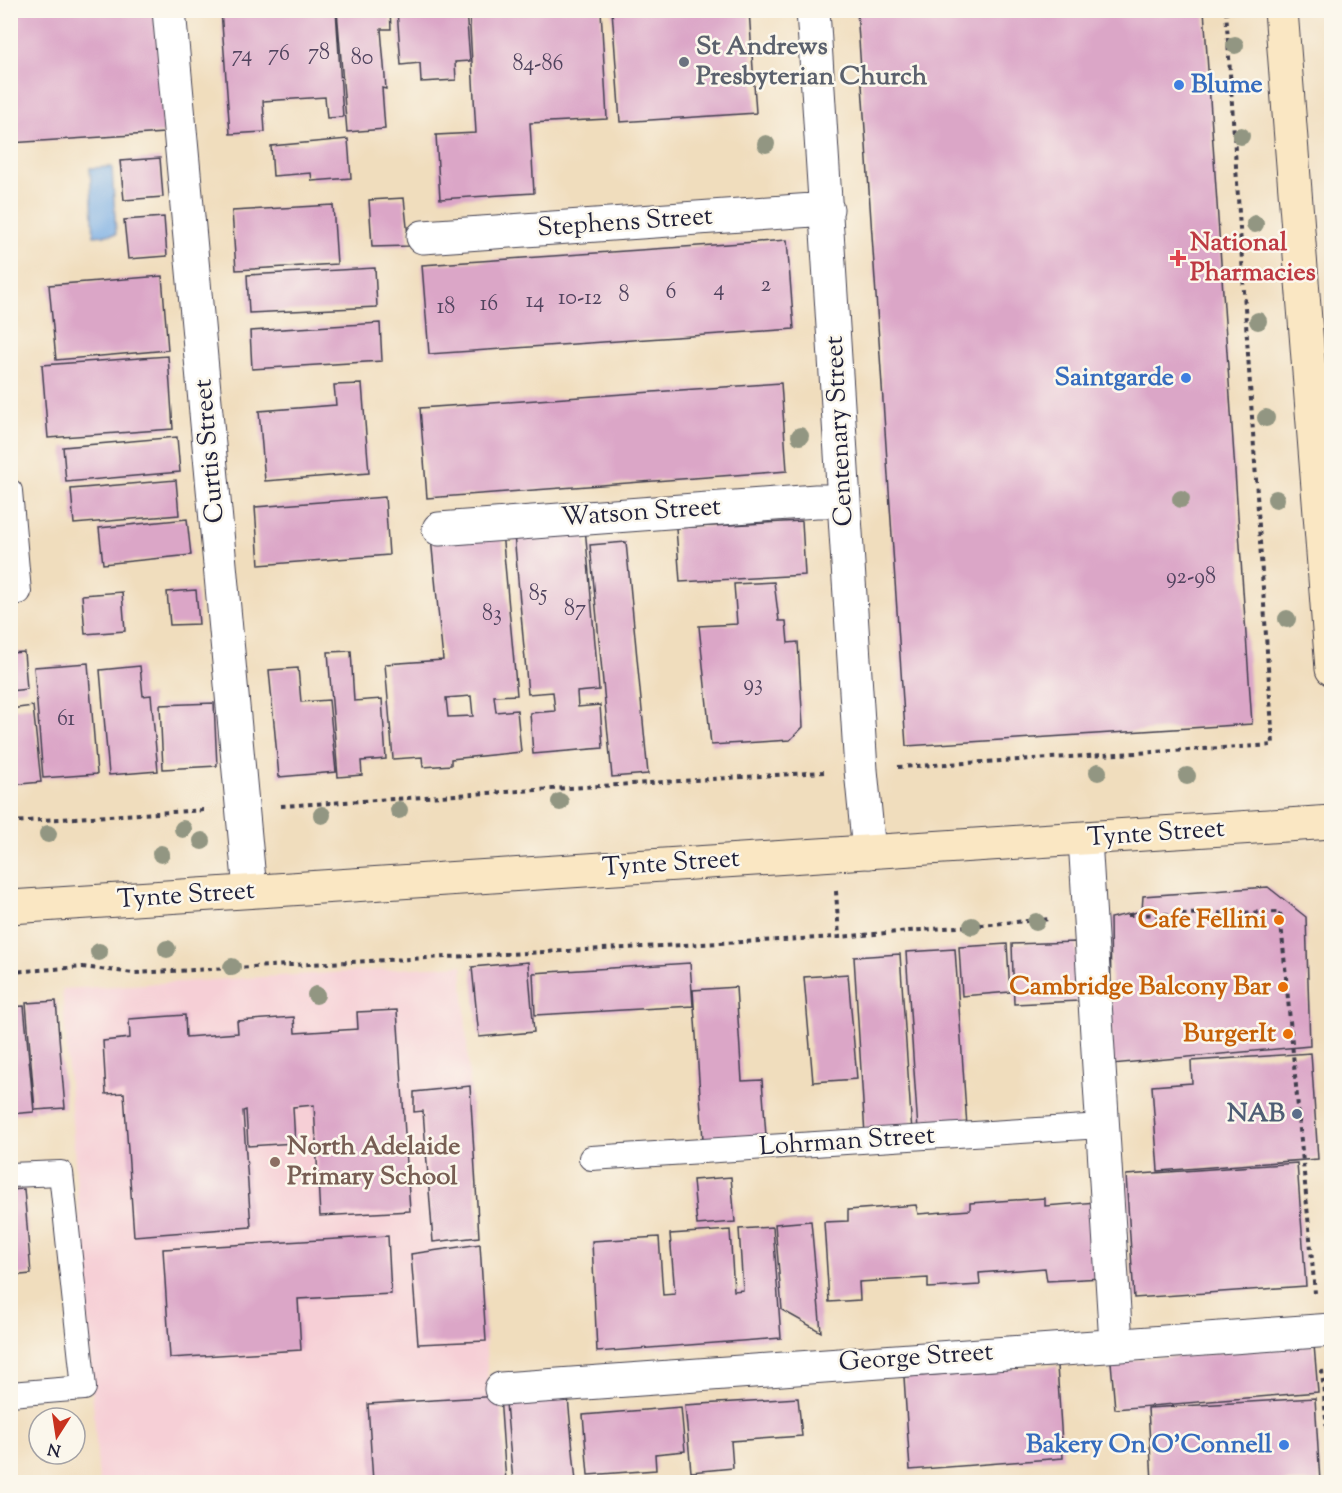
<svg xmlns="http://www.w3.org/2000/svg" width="1342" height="1493" viewBox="0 0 1342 1493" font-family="'Sorts Mill Goudy',serif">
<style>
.built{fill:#f6cfd6}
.water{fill:#76abe3;stroke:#4c668f;stroke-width:1.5}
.building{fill:#dba6c7;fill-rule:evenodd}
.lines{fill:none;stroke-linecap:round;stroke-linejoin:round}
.lane-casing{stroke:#413e4e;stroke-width:26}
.street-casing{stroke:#413e4e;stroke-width:35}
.secondary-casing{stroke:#413e4e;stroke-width:35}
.path{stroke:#413e4e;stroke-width:4;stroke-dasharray:4.5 4.5;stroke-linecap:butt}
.lane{stroke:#fff;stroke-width:24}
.street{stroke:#fff;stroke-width:33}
.secondary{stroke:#fae7c3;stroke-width:33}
.tree{fill:#929682}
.worship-dot{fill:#6b7280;stroke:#fbf7ec;stroke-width:2}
.shop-dot{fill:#3f7fe0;stroke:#fbf7ec;stroke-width:2}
.health-dot{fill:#e0444e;stroke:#fbf7ec;stroke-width:2}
.food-dot{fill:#e8710a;stroke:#fbf7ec;stroke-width:2}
.service-dot{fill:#5c6f8a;stroke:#fbf7ec;stroke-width:2}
.education-dot{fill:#8d6e63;stroke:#fbf7ec;stroke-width:2}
.labels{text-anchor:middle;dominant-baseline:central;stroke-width:5;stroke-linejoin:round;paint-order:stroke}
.number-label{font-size:22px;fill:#50435e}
.worship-label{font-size:26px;font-weight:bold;fill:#5b616d;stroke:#fbf7ec;text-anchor:start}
.shop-label{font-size:26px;font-weight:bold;fill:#366cbe;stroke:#fbf7ec;text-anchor:end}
.street-label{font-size:26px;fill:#22223b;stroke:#fbf7ec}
.health-label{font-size:26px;font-weight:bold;fill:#be3a42;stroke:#fbf7ec;text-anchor:start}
.food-label{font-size:26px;font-weight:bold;fill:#c56008;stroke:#fbf7ec;text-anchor:end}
.service-label{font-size:26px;font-weight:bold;fill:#4e5e75;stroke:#fbf7ec;text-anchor:end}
.education-label{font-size:26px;font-weight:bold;fill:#785e54;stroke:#fbf7ec;text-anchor:start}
</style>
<rect width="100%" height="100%" fill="#fbf7ec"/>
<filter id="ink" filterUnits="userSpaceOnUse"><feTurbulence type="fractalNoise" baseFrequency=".0167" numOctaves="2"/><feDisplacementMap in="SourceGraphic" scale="12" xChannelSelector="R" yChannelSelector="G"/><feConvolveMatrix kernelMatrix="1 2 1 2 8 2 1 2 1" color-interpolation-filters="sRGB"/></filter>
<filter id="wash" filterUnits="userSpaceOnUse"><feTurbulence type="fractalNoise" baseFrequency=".008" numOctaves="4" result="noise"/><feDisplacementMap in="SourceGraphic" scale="24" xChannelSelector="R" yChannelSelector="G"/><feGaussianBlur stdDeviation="1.35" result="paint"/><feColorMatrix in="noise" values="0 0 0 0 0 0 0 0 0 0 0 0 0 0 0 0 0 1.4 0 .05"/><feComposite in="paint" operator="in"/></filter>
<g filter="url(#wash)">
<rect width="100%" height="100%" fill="#f0ddbd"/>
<path class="built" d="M462 965 489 1396 501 1414 506 1482H99L62 989Z"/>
<path class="water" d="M112 167 116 234 94 236 90 168Z"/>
<g id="blocks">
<path class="building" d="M10 10H155L164 133 10 143Z
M221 10H336L343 117 327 118 325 97 263 101 265 132 230 134Z
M337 10H390L391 29H381L386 89 382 88 385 129 347 132Z
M397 10H466L470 61 455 62 456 80 421 82 420 63 401 65Z
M469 10H601L607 119 530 123 534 193 440 199 436 135 476 133Z
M612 10H749L756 113 620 122Z
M857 10H1204L1252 724 906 746Z
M348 139 351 178 312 181 311 173 273 176 271 146Z
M160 158 163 197 124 200 120 161Z
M404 198 409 246 372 247 369 200Z
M333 205 337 264 236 270 232 211Z
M164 217 167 256 128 259 124 220Z
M787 240 794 329 429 354 422 265Z
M375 268 377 307 249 313 247 275Z
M162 276 168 350 56 360 49 285Z
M380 323 382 361 252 369 250 331Z
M168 356 173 429 48 438 42 365Z
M781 383 787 471 427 498 420 408Z
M362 384 369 473 265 481 259 411 336 405 334 385Z
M177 437 180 472 66 482 63 447Z
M176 480 179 515 74 524 71 489Z
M385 497 389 555 259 565 255 507Z
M187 519 191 555 103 564 99 528Z
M802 521 805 575 680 582 676 528Z
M585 527 599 690 577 692 578 707 600 705 603 748 533 754 530 713 555 711 553 692 528 694 514 534Z
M502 532 517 695 494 696 496 712 517 710 521 752 451 759V765L423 767 422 757 393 759 385 664 443 660 431 538ZM471 696 473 716 448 717 446 698Z
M626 542 648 774 612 777 590 545Z
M774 582 779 621H786L788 643 798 642 803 727 790 740 711 745 699 626 737 624 734 584Z
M196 590 199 624 170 625 167 592Z
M122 592 125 631 85 634 82 595Z
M351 651 354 701 382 699 386 759 361 761 362 775 338 777 328 652Z
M24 652 27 689 10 691V653Z
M88 663 97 774 43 778 34 667Z
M140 666 143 696 151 695 158 771 109 775 100 670Z
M298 668 301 702 329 700 336 772 279 777 269 670Z
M214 703 217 766 163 769 160 705Z
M33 706 41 782 10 785V709Z
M1268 887 1306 917 1310 1046 1112 1064 1110 918 1142 911 1143 896Z
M1076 942 1079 1001 1014 1004 1012 944Z
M1007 944 1010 992 962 996 959 947Z
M955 949 967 1127 918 1130 906 952Z
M900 954 912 1132 865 1135 854 957Z
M528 962 534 1032 479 1037 472 967Z
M690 963 693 1006 535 1015 533 973Z
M848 974 857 1079 813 1082 804 977Z
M736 987 742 1081 762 1080 766 1136 703 1140 693 990Z
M56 1001 65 1108 35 1110 26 1003Z
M24 1006 34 1112 10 1114V1007Z
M397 1010 410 1211 320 1216 314 1105 293 1107 295 1143 248 1146 246 1110 243 1111 251 1227 134 1236 124 1093 106 1094 103 1041 130 1038 129 1019 185 1015 186 1037 238 1033 237 1021 294 1017 295 1033 358 1029 357 1012Z
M1311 1053 1318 1159 1158 1171 1152 1086 1192 1083 1191 1061Z
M470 1086 479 1237 433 1242 423 1111 414 1112V1092Z
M1297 1163 1306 1286 1134 1298 1126 1175Z
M731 1177 735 1222 697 1225 693 1180Z
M24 1189 31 1274 10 1276V1190Z
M1045 1198V1206L1097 1202 1102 1278 1047 1281 1045 1268 979 1273 980 1285 928 1288V1278L859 1282 860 1300 829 1302 824 1222 848 1221V1210L916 1205 918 1214 970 1210V1203Z
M811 1221 821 1332 782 1310 775 1224Z
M773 1227 781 1338 597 1352 592 1241 659 1237 663 1295 675 1294 670 1234 730 1230 734 1291 743 1290 739 1229Z
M388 1236 391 1294 298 1299 301 1350 170 1358 163 1249Z
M480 1244 486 1341 418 1344 411 1254Z
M1314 1345 1318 1392 1115 1409 1111 1362Z
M1057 1366 1063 1458 910 1470 904 1377Z
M500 1396 506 1482H373L368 1404Z
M568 1398 576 1482H513L506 1403Z
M798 1398 802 1436 731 1441 733 1468 691 1472 685 1405Z
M1315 1398 1320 1482H1152L1148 1408Z
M681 1407 685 1451 655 1454 656 1470 588 1475 583 1415Z"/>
</g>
</g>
<g filter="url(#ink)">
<use href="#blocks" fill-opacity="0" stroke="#413e4e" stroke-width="1.5"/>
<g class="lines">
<g class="lane-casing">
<path id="lane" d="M10 491 19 592H10
M591 1158 1102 1126
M10 1175 61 1173 84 1388 10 1394"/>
</g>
<g class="street-casing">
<path id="street" d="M169 10 250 891
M813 10 861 770 869 852
M423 237 827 209
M439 529 816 501H844
M1085 839 1116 1344
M501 1389 1332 1330"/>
</g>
<g class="secondary-casing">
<path id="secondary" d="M1281 10 1332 669
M10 907 1332 822"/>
</g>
<path class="path" d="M898 767 1273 745 1226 10
M281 806 824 772
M10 822 205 810
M836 891 839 937
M1128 915 1280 912 1315 1293
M10 972 83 967 134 973 839 937 1051 919
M1322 1370 1331 1482"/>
<use href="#lane" class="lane"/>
<use href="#street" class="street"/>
<use href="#secondary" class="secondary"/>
</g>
<g class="tree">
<circle cx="1235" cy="45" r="9"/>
<circle cx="1241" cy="136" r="9"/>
<circle cx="766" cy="144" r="9"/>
<circle cx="1255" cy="224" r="9"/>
<circle cx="1258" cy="321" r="9"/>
<circle cx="1266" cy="418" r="9"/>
<circle cx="800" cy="436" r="9"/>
<circle cx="1181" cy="499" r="9"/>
<circle cx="1276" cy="499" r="9"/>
<circle cx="1287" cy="619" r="9"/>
<circle cx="1098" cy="772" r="9"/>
<circle cx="1187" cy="776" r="9"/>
<circle cx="560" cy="802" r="9"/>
<circle cx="399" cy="810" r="9"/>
<circle cx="322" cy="815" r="9"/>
<circle cx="183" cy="829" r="9"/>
<circle cx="48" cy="834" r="9"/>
<circle cx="202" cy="841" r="9"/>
<circle cx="161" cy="854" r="9"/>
<circle cx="1036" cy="922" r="9"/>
<circle cx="972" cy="926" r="9"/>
<circle cx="167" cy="949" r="9"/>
<circle cx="99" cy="952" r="9"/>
<circle cx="232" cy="967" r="9"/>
<circle cx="316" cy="995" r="9"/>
</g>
</g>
<circle class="worship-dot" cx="684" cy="62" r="6"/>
<g class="shop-dot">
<circle cx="1179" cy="85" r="6"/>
<circle cx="1186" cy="378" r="6"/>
<circle cx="1284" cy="1445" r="6"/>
</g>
<path class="health-dot" d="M1175 249h6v6h6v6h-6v6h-6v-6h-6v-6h6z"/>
<g class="food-dot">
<circle cx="1279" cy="920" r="6"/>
<circle cx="1283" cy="987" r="6"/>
<circle cx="1288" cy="1034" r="6"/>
</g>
<circle class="service-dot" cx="1297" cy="1114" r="6"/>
<circle class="education-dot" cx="275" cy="1162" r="6"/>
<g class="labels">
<g class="number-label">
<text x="319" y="54">78</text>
<text x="279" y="55">76</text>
<text x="242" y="56">74</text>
<text x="362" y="59">80</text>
<text x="538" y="65">84-86</text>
<text x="766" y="286">2</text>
<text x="719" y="290">4</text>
<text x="671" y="293">6</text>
<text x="624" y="296">8</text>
<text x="580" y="299">10-12</text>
<text x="535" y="302">14</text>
<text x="489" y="305">16</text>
<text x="446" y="308">18</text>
<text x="1191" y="578">92-98</text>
<text x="538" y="595">85</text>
<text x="575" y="610">87</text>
<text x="492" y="615">83</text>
<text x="753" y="685">93</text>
<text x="66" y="720">61</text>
</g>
<g class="worship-label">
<text x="696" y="47">St Andrews<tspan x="696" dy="30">Presbyterian Church</tspan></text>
</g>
<g class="shop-label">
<text x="1191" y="85" text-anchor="start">Blume</text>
<text x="1174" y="378">Saintgarde</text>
<text x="1272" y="1445">Bakery On O'Connell</text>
</g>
<g class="street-label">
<text transform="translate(625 223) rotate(-4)">Stephens Street</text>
<text transform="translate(840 431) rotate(-93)">Centenary Street</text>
<text transform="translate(210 451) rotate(-95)">Curtis Street</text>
<text transform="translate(641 513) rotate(-4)">Watson Street</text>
<text transform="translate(1156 834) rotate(-4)">Tynte Street</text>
<text transform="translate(671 864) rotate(-4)">Tynte Street</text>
<text transform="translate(186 896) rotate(-4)">Tynte Street</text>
<text transform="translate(847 1142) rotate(-4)">Lohrman Street</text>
<text transform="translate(916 1358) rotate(-4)">George Street</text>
</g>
<g class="health-label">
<text x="1190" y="243">National<tspan x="1190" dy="30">Pharmacies</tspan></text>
</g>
<g class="food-label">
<text x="1267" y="920">Cafe Fellini</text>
<text x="1271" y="987">Cambridge Balcony Bar</text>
<text x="1276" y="1034">BurgerIt</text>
</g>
<g class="service-label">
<text x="1285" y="1114">NAB</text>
</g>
<g class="education-label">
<text x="287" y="1147">North Adelaide<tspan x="287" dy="30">Primary School</tspan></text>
</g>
</g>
<rect width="1342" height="1493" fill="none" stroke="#fbf7ec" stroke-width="36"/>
<g transform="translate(57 1436) rotate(192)"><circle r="28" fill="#fbf7ec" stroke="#a4a2a5" stroke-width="1.5"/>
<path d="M0-4.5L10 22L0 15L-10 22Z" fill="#c8321e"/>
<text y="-9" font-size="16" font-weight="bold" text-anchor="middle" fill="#22223b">N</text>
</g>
</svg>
